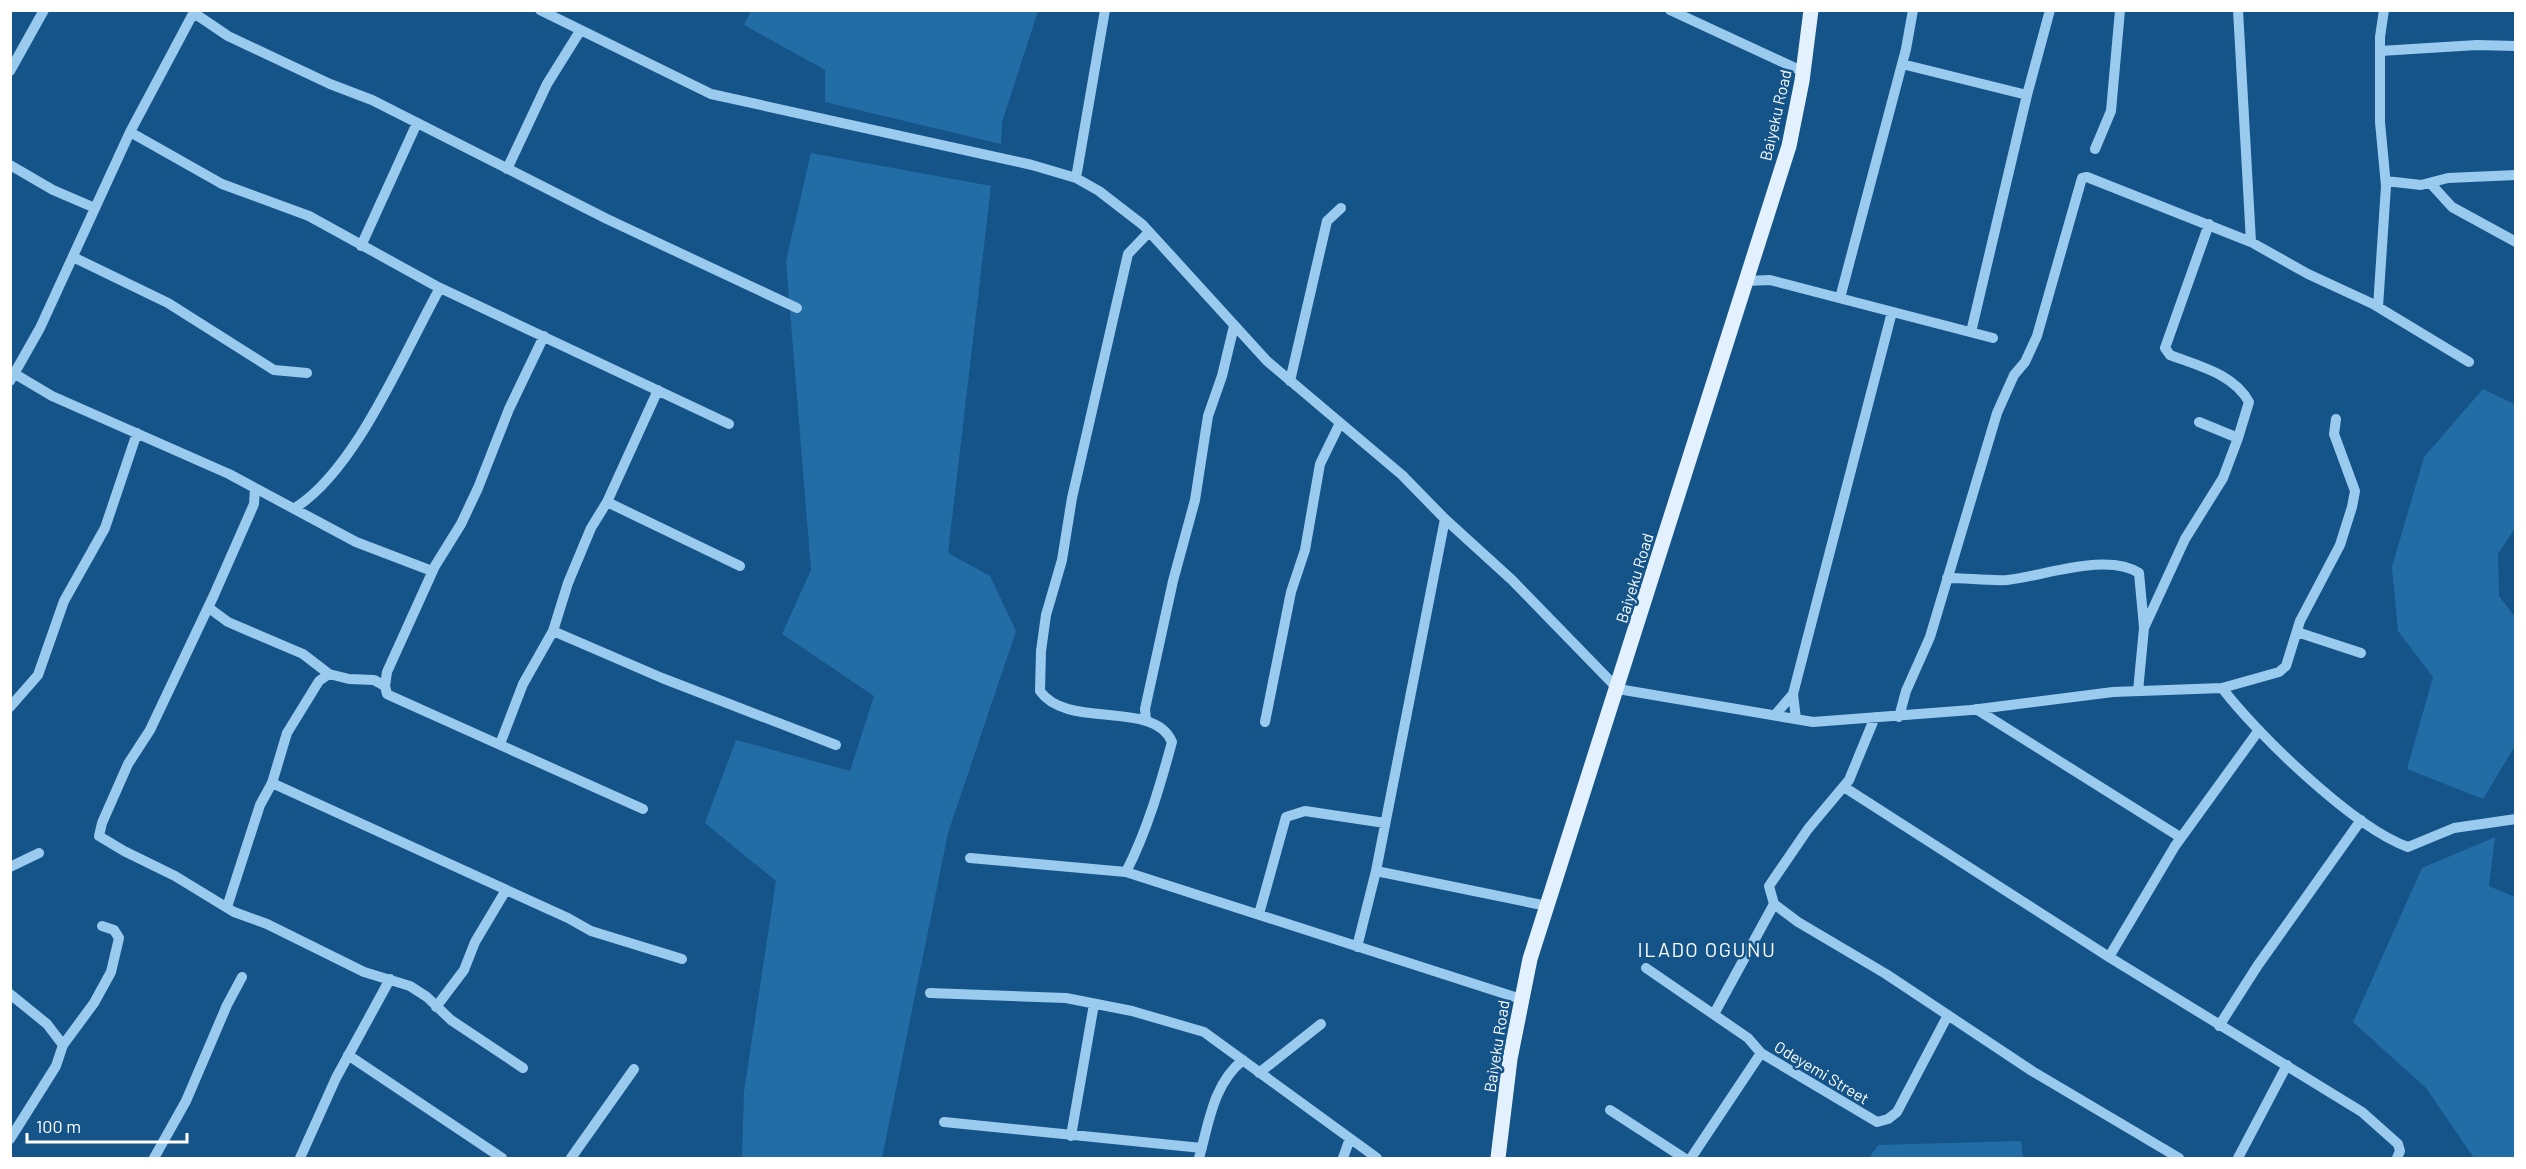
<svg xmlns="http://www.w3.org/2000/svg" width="2526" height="1169" viewBox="0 0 2526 1169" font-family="Barlow,sans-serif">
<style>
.green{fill:#236da6}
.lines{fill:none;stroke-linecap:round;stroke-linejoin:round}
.minor{stroke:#9bcaef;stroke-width:10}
.major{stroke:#e3f1ff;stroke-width:15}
.labels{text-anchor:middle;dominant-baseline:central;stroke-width:5;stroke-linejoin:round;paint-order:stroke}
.street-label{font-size:16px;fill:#fff;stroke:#145489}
.quarter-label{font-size:20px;letter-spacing:1.5px;fill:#fff;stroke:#145489}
</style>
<rect width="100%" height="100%" fill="#145489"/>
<path class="green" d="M751 11V10L1038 11 1002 122 1001 144 825 102V70L744 25Z
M811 153 991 186 948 553 990 576 1016 631 948 833 882 1158H742L744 1092 776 881 705 823 736 740 850 771 874 696 782 634 811 570 786 261Z
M2483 389 2516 405 2515 528 2498 554 2499 596 2515 617V746L2483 799 2407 769 2433 677 2398 631 2392 567 2424 457Z
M2495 837 2489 886 2515 897V1158H2474L2426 1088 2353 1022 2422 868Z
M2021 1141 2023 1158H1869L1878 1145Z"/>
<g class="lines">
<path class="minor" d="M540 10 711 94 1032 165 1076 178 1099 191 1143 225 1267 361 1402 475 1445 519 1512 580 1618 689 1813 722 1971 710 2113 692 2222 688C2257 734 2354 828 2408 847L2454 828 2516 819
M1670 10 1804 72
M2238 10 2251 242
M194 13 228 36 330 84 372 100 607 219 797 308
M2380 51 2477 45 2516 46
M1902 64 2027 95
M10 71 44 10
M130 132 222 184 309 216 436 286 729 424
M2095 149 2111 111 2120 10
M10 165 53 190 95 208
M507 169 547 84 580 31
M1076 178 1105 10
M2386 181 2421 185 2448 178 2516 175
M2431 184 2452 207 2516 242
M2209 224 2165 348 2170 355C2199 366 2234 374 2249 402L2238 438
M361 246 417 123
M73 257 168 303 274 370 307 373
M1746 281 1770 280 1993 338
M1840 298 1906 49 1913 10
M2378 307 2386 186 2380 122V37L2384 10
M1971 332 2027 95 2050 10
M544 336 509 409 478 488 461 524 435 566 387 672 385 686 387 694 391 696 643 809
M15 374 52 396 229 474 356 542 432 571
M10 381 40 328 130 132 195 10
M1290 381 1327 221 1341 208
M255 489 254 504 214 595 150 730 128 764 102 823 99 836 124 851 175 876 234 912 267 924 364 972 410 986 427 997 451 1020 523 1068
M607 502 740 566
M295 508C357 469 404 352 440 288
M1947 578C1967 578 1988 581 2007 580 2044 576 2107 552 2139 573L2144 627
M209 608 228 622 303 654 329 674 349 679 374 680 385 686
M553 631 662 678 836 745
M2297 632 2361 653
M2222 688 2279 672 2286 666 2300 621 2340 545 2352 507 2355 491 2334 434 2336 419
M2138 691 2144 628 2185 539 2223 478 2238 438 2199 422
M10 707 38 675 64 601 105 528 137 433
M1976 709 2180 837
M1775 715 1793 694
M1875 717 1849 780 1808 829 1769 886 1774 904 1798 922 1886 974 2032 1071 2179 1158
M1899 717 1906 691 1930 637 1997 413 2014 375 2025 362 2037 336 2082 178 2087 177 2251 242 2308 274 2373 304 2469 362
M1796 719 1793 694 1892 312
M1146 721 1145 709 1173 581 1195 500 1208 416 1222 376 1234 326
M1265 722 1291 592 1305 550 1320 464 1340 423
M500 744 523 684 553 631 568 583 591 528 607 502 658 390
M272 783 568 918 591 931 682 959
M1844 787 2109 957 2362 1112 2398 1144 2400 1151 2397 1158
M970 858 1126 872 1521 999
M10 867 39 853
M1376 871 1547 906
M1126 872C1147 831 1160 786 1172 742 1154 699 1067 730 1040 691L1041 651 1046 615 1062 560 1072 498 1128 254 1149 232
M227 907 260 805 272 783 287 733 319 681 329 674
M1259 914 1286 817 1305 811 1385 823
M1357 947 1376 871 1445 519
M2109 957 2175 846 2259 730
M1646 968 1748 1038 1761 1053 1877 1122 1888 1119 1897 1112 1948 1015
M930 993 1066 998 1132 1011 1204 1032 1377 1158
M10 994 47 1024 63 1045
M436 1007 464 970 475 942 506 890
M1714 1014 1774 904
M2219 1026 2258 965 2361 820
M348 1055 502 1158
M1259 1073 1321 1024
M1610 1110 1684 1158
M944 1122 1202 1148
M1071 1136 1094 1004
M10 1139 56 1066 63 1045 94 1003 111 972 119 938 114 930 102 926
M154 1158 186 1101 227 1005 242 977
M300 1158 336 1078 390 979
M571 1158 634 1069
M1199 1158C1209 1123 1213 1084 1243 1060
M1343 1158 1349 1141
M1691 1158 1761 1053
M2238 1158 2287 1065"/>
<path class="major" d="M1498 1158 1510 1059 1530 959 1789 146 1802 81 1811 10"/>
</g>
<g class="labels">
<g class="street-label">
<text transform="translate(1775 115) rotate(-77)">Baiyeku Road</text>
<text transform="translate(1634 578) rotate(-73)">Baiyeku Road</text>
<text transform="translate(1496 1046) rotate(-81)">Baiyeku Road</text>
<text transform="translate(1822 1072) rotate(31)">Odeyemi Street</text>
</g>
<g class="quarter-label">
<text x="1707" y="949">ILADO OGUNU</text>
</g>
</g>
<rect width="2526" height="1169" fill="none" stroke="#ffffff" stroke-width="24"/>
<path d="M27 1133v9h160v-9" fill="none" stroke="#ffffff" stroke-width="3"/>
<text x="36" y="1133" font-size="18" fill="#ffffff" stroke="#145489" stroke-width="4.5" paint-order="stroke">100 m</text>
</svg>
